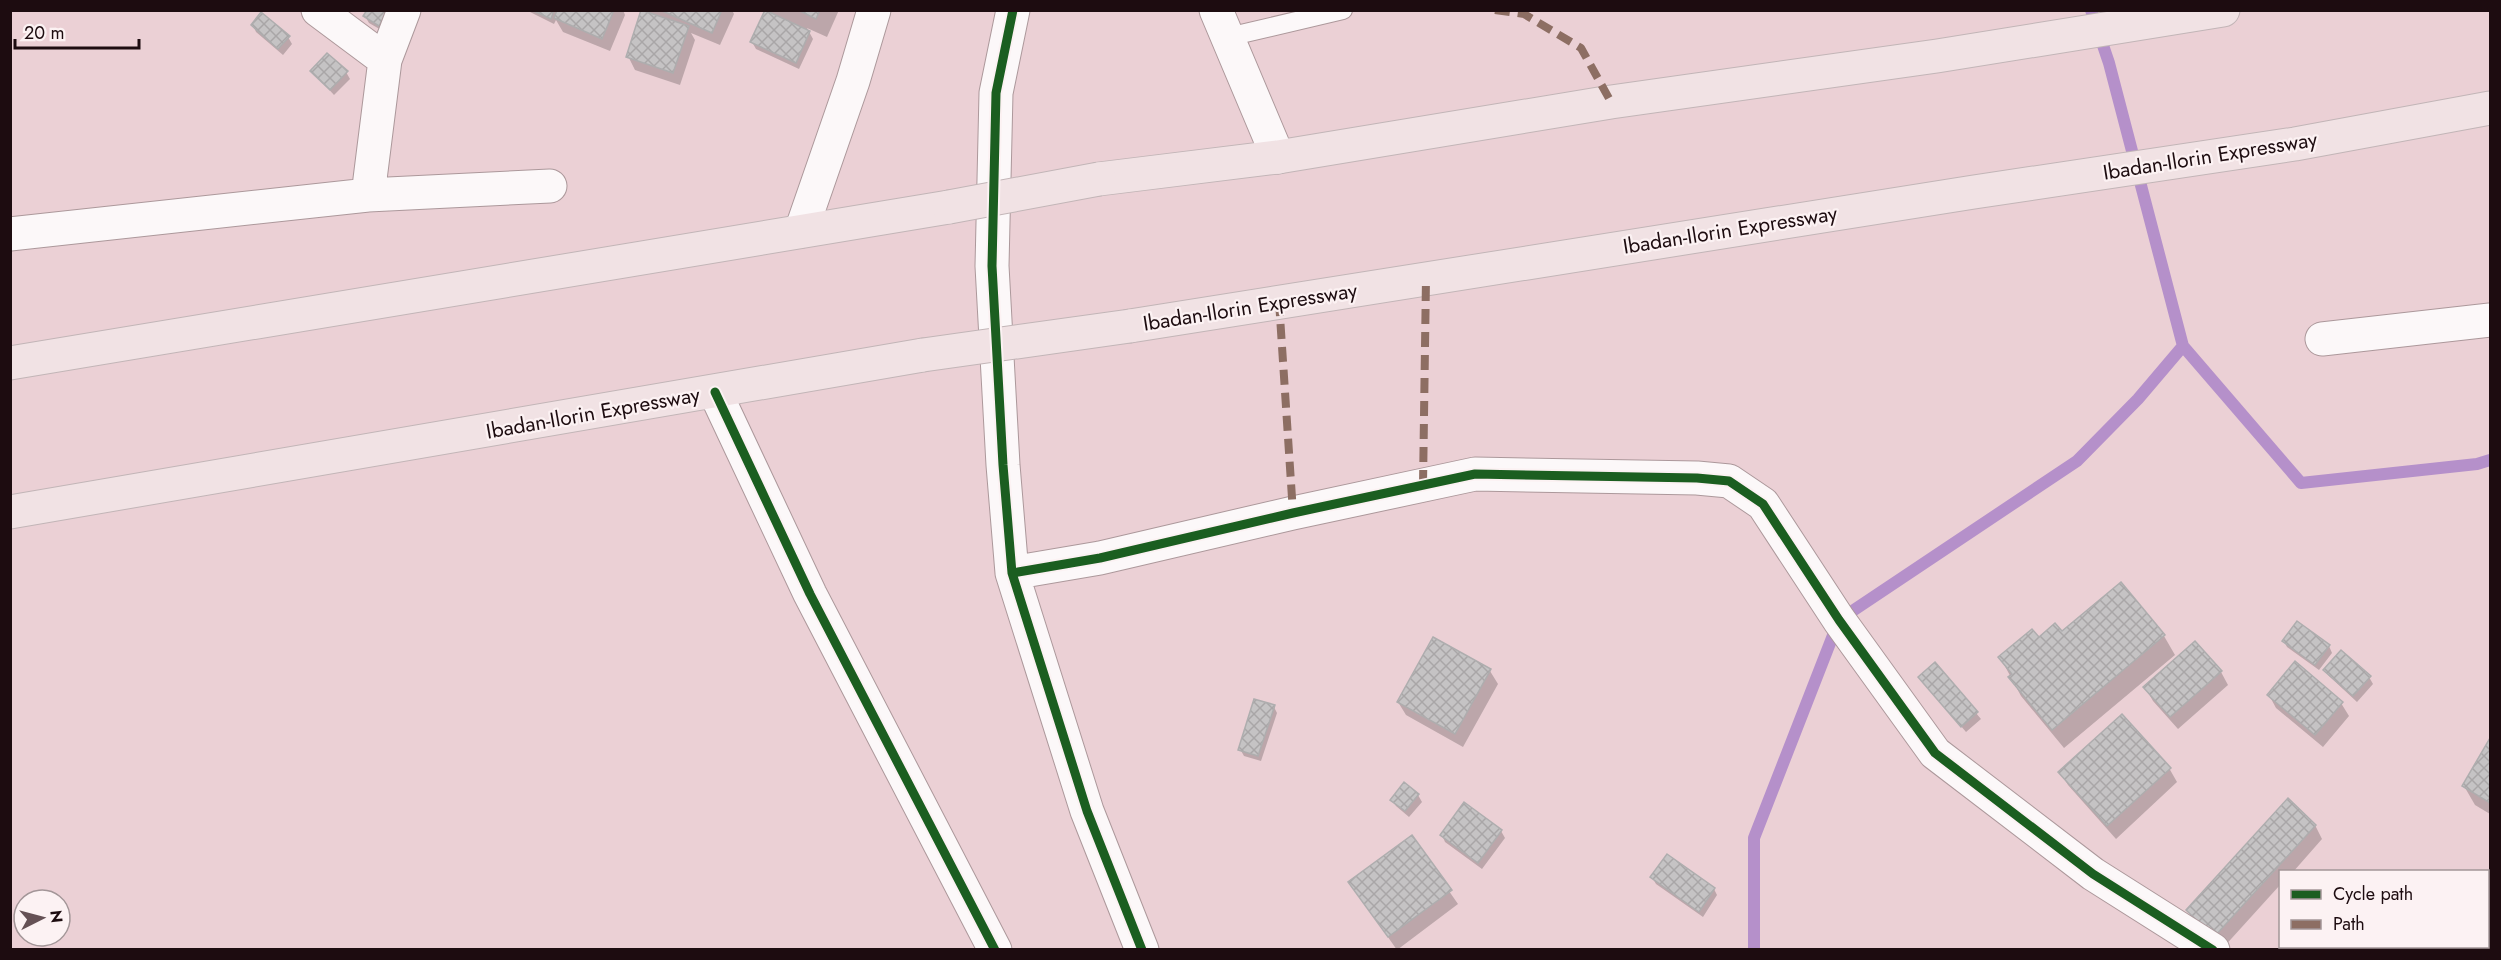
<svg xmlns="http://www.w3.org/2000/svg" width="2501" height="960" viewBox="0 0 2501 960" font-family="Jost,sans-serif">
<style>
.shadow{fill:#0003}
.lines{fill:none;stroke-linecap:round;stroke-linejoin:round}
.stream{stroke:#b590ca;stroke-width:12}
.building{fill:url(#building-cross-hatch);stroke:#aeadae;stroke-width:1.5}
.lane-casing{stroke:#ac989b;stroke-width:20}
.street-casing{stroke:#ac989b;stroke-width:35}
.highway-casing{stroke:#c2b5b7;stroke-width:35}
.lane{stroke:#fcf8f9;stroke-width:18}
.street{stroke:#fcf8f9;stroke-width:33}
.highway{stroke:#f1e2e4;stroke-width:33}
.highway-bridge-casing{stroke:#c2b5b7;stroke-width:35;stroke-linecap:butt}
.highway-bridge{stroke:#f1e2e4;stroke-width:33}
.quiet{stroke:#8d6e63;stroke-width:8;stroke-dasharray:15 8;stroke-linecap:butt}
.cycleway-casing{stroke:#fcf2f3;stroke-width:13}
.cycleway{stroke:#1b5e20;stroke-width:9}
.labels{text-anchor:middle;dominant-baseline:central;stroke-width:4.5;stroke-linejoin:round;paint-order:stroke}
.street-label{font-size:21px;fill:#1d0c10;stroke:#fcf2f3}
</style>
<defs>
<pattern id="building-cross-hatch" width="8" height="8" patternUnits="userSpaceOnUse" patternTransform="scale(1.5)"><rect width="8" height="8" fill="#c5c3c4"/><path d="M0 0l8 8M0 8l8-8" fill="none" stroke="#a9a6a7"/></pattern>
</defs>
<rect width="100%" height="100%" fill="#ebd0d5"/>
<path class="shadow" d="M396 10 383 31 369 23 365 16Z
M526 10H623L625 15 610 51 563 32 556 20 554 24Z
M643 10H732L734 14 720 45 691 33 695 40 680 85 635 70 628 56Z
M766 10H839L827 37 807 28 813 39 799 69 756 49 752 42Z
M253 25 288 37 292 44 283 55 256 32Z
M312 71 346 72 350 79 334 95Z
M2121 584 2164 636 2175 655 2064 748 2021 696 2000 657 2039 639 2061 633Z
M1434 639 1490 671 1498 684 1463 747 1406 715 1398 702Z
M2284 641 2329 646 2332 653 2319 670 2287 647Z
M1935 664 1981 719 1966 732 1920 678Z
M2325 670 2369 677 2373 684 2357 702 2329 676Z
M2221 672 2228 685 2178 729 2153 701 2145 687Z
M2269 695 2341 703 2349 716 2323 747 2276 708Z
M1274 707 1277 713 1261 761 1244 756 1240 749Z
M2490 741V814L2475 805 2464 786Z
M2169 768 2177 782 2116 839 2068 785 2060 772Z
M1418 795 1422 802 1409 817 1396 806 1392 800Z
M2315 825 2322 839 2293 872H2280V885L2222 949 2195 924 2188 911Z
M1501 831 1505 838 1482 869 1445 842 1442 835Z
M1412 838 1458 904 1397 950 1350 883Z
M1652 877 1714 889 1717 895 1703 917 1656 884Z"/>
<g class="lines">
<path class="stream" d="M2091 10 2109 63 2183 346 2301 483 2477 464 2490 460
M1754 950V838L1839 620 2077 461 2138 399 2183 346"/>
</g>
<path class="building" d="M367 10H388L379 26 363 16Z
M532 10H554L551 19Z
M557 10H614L602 39 554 18Z
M641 10 689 26 673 73 626 57Z
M660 10H722L712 33Z
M765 10 810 31 796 63 750 42Z
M798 10H820L816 19Z
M261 12 290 36 278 49 251 25Z
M327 53 348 71 330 90 310 71Z
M2121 582 2165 635 2052 730 2008 677 2012 674 1998 657 2032 629 2039 637 2055 623 2062 631Z
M2297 621 2330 645 2315 665 2282 641Z
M1433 637 1491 669 1455 734 1397 702Z
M2195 641 2222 671 2170 717 2143 687Z
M2341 650 2371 676 2353 696 2323 670Z
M2295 661 2343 702 2315 735 2267 695Z
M1935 662 1978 712 1961 727 1918 677Z
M1254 699 1275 705 1258 756 1238 750Z
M2122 714 2171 768 2107 826 2058 772Z
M2490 738V803L2462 786Z
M1404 782 1419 794 1405 811 1390 800Z
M2288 798 2316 825 2214 937 2186 910Z
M1464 802 1502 830 1478 863 1440 835Z
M1412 835 1452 890 1388 937 1348 882Z
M1667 854 1715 888 1699 912 1650 877Z
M2488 929 2490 931V950H2411L2413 946H2488Z"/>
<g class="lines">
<g class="lane-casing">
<path id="lane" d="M1228 37 1343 10"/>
</g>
<g class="street-casing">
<path id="street" d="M318 10 385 60
M1013 10 996 93 992 266 1003 465 1012 573 1087 811 1142 950
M1216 10 1278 157
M368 195 385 60 404 10
M801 231 853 81 874 10
M10 234 368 195 550 186
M2322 339 2490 320
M715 392 810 594 995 950
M1012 573 1100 558 1293 513 1475 474 1697 478 1729 481 1763 504 1839 620 1935 753 2093 874 2213 950"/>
</g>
<g class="highway-casing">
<path id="highway" d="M1099 179 1278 157 1611 102 1937 56 2223 10
M1130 326 1974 192 2295 144 2490 108
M10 363 949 207
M10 512 923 355"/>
</g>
<use href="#lane" class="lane"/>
<use href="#street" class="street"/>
<use href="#highway" class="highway"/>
<g class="highway-bridge-casing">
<path id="highway-bridge" d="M949 207 1099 179
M923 355 1130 326"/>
</g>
<use href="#highway-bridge" class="highway-bridge"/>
<path class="quiet" d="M1495 10 1524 14 1581 48 1611 102
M1279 301 1293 513
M1423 485 1426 278"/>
<g class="cycleway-casing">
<path id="cycleway" d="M1013 10 996 93 992 266 1003 465 1012 573 1087 811 1142 950
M715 392 810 594 995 950
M1012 573 1100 558 1293 513 1475 474 1697 478 1729 481 1763 504 1839 620 1935 753 2093 874 2213 950"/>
</g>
<use href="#cycleway" class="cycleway"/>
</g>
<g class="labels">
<g class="street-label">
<text transform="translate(2210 156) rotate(-9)">Ibadan-Ilorin Expressway</text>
<text transform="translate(1730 230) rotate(-9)">Ibadan-Ilorin Expressway</text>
<text transform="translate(1250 307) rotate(-9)">Ibadan-Ilorin Expressway</text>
<text transform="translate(593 413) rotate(-10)">Ibadan-Ilorin Expressway</text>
</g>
</g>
<rect width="2501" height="960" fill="none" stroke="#1d0c10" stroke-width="24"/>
<rect x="2279" y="870" width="210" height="78" fill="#fcf2f3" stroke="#a39698" stroke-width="1.5"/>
<rect x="2291" y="890" width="30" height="9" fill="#1b5e20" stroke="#a39698" stroke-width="1.5"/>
<text x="2333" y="900" font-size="18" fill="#1d0c10">Cycle path</text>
<rect x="2291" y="920" width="30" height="9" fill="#8d6e63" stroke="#a39698" stroke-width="1.5"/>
<text x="2333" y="930" font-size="18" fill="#1d0c10">Path</text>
<g transform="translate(42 918) rotate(84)"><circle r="28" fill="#fcf2f3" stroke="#a39698" stroke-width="1.5"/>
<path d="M0-4.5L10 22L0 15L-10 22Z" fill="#655155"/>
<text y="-9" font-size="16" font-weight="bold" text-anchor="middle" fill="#1d0c10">N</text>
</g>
<path d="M15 39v9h124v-9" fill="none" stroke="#1d0c10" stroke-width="3"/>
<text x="24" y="39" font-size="18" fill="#1d0c10" stroke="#fcf2f3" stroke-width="4.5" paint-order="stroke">20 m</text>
</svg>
